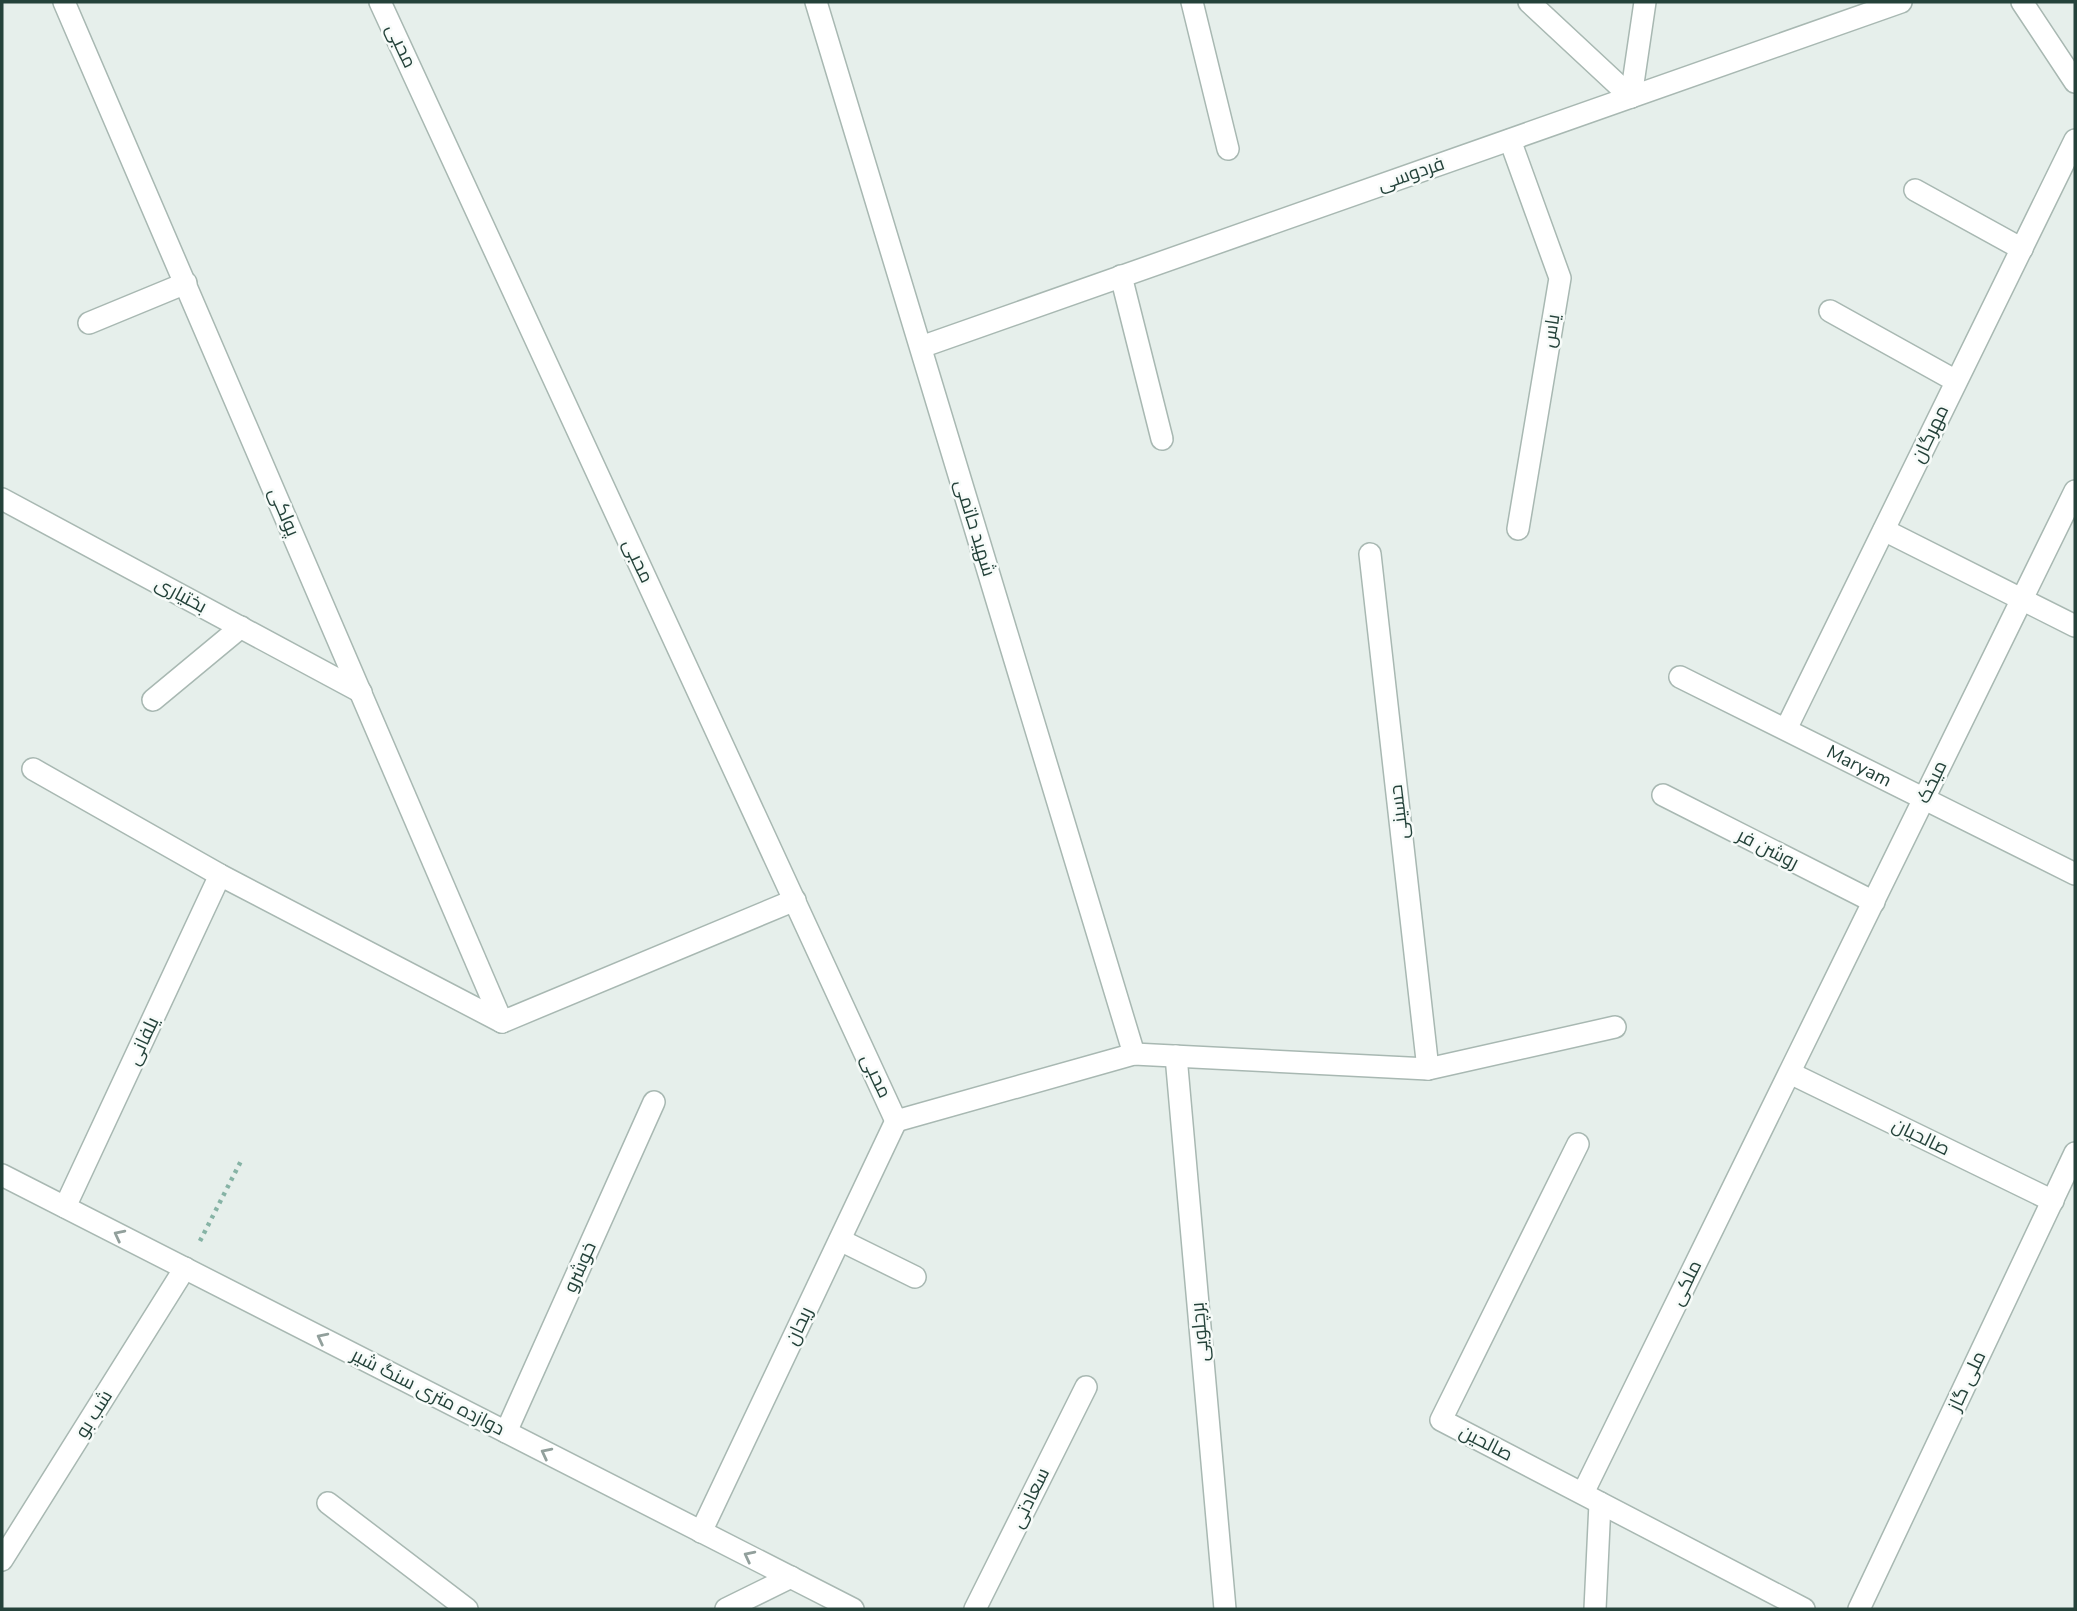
<svg xmlns="http://www.w3.org/2000/svg" width="2077" height="1611" viewBox="0 0 2077 1611" font-family="'Nunito Sans',Cairo,sans-serif">
<style>
.lines{fill:none;stroke-linecap:round;stroke-linejoin:round}
.minor-casing{stroke:#a8b8b2;stroke-width:24}
.path{stroke:#86b3a5;stroke-width:4.5;stroke-dasharray:3.5 5;stroke-linecap:butt}
.minor{stroke:#fff;stroke-width:21}
.oneway{stroke:#92a09c}
.labels{text-anchor:middle;dominant-baseline:central;stroke-width:5;stroke-linejoin:round;paint-order:stroke}
.street-label{font-size:19px;fill:#24423a;stroke:#f7fbf9}
</style>
<rect width="100%" height="100%" fill="#e6efeb"/>
<g class="lines">
<g class="minor-casing">
<g id="minor">
<path d="M64 2 502 1022"/>
<path d="M380 2 896 1121"/>
<path d="M816 2 1134 1054"/>
<path d="M1192 2 1228 149"/>
<path d="M1529 2 1631 97"/>
<path d="M2022 2 2075 82"/>
<path d="M1631 97 1645 2"/>
<path d="M1510 140 1560 278 1518 529"/>
<path d="M1915 190 2022 249"/>
<path d="M1121 276 1162 439"/>
<path d="M1830 311 1956 381"/>
<path d="M89 323 186 283"/>
<path d="M921 347 1901 2"/>
<path d="M2 499 361 692"/>
<path d="M1884 530 2075 626"/>
<path d="M1370 554 1428 1069"/>
<path id="s1" d="M1680 677 2075 874"/>
<path d="M153 700 241 627"/>
<path d="M1786 729 2075 140"/>
<path d="M33 769 220 875 502 1022 795 900"/>
<path d="M1663 795 1874 902"/>
<path d="M1176 1056 1225 1609"/>
<path d="M1790 1073 2053 1201"/>
<path d="M896 1121 1134 1054 1428 1069 1615 1027"/>
<path d="M1578 1144 1441 1420 1804 1609"/>
<path d="M2 1175 853 1609"/>
<path d="M65 1207 220 875"/>
<path d="M840 1240 915 1277"/>
<path d="M506 1432 654 1102"/>
<path d="M1583 1493 2075 491"/>
<path d="M328 1503 467 1609"/>
<path d="M701 1532 896 1121"/>
<path d="M2 1560 185 1268"/>
<path d="M726 1609 791 1577"/>
<path d="M975 1609 1086 1387"/>
<path d="M1595 1609 1600 1503"/>
<path d="M1859 1609 2075 1153"/>
</g>
</g>
<path class="path" d="M200 1241 241 1161"/>
<use href="#minor" class="minor"/>
</g>
<defs><path id="oneway-chevron" d="M-2-3.5L2.5 0L-2 3.5" fill="none" stroke-width="1.6" stroke-linecap="round" stroke-linejoin="round" transform="scale(1.75)"/></defs>
<g class="oneway">
<use href="#oneway-chevron" transform="translate(119 1235) rotate(-153)"/>
<use href="#oneway-chevron" transform="translate(322 1338) rotate(-153)"/>
<use href="#oneway-chevron" transform="translate(546 1453) rotate(-153)"/>
<use href="#oneway-chevron" transform="translate(749 1556) rotate(-153)"/>
</g>
<g class="labels">
<g class="street-label">
<text transform="translate(401 46) rotate(65)">محبی</text>
<text transform="translate(1411 174) rotate(-19)">فردوسی</text>
<text transform="translate(1551 331) rotate(-81)">یاس</text>
<text transform="translate(1930 434) rotate(-64)">مهرگان</text>
<text transform="translate(284 512) rotate(67)">پولکی</text>
<text transform="translate(975 528) rotate(73)">شهید حاتمی</text>
<text transform="translate(638 561) rotate(65)">محبی</text>
<text transform="translate(181 595) rotate(28)">بختیاری</text>
<text stroke="none"><textPath href="#s1" startOffset="200">Maryam</textPath></text>
<text transform="translate(1932 782) rotate(-64)">میخک</text>
<text transform="translate(1399 812) rotate(-97)">حسینی</text>
<text transform="translate(1768 849) rotate(27)">روشن فر</text>
<text transform="translate(143 1041) rotate(-65)">یلفانی</text>
<text transform="translate(876 1076) rotate(65)">محبی</text>
<text transform="translate(1921 1137) rotate(26)">صالحیان</text>
<text transform="translate(580 1267) rotate(-66)">خوشرو</text>
<text transform="translate(1686 1283) rotate(-64)">ملکی</text>
<text transform="translate(799 1326) rotate(-65)">ریحان</text>
<text transform="translate(1200 1332) rotate(-95)">برچلویی</text>
<text transform="translate(1967 1381) rotate(-65)">ملی گاز</text>
<text transform="translate(428 1392) rotate(27)">دوازده متری سنگ شیر</text>
<text transform="translate(94 1414) rotate(-58)">شب بو</text>
<text transform="translate(1486 1443) rotate(27)">صالحین</text>
<text transform="translate(1030 1498) rotate(-64)">سعادتی</text>
</g>
</g>
<rect width="2077" height="1611" fill="none" stroke="#24423a" stroke-width="7"/>
</svg>
